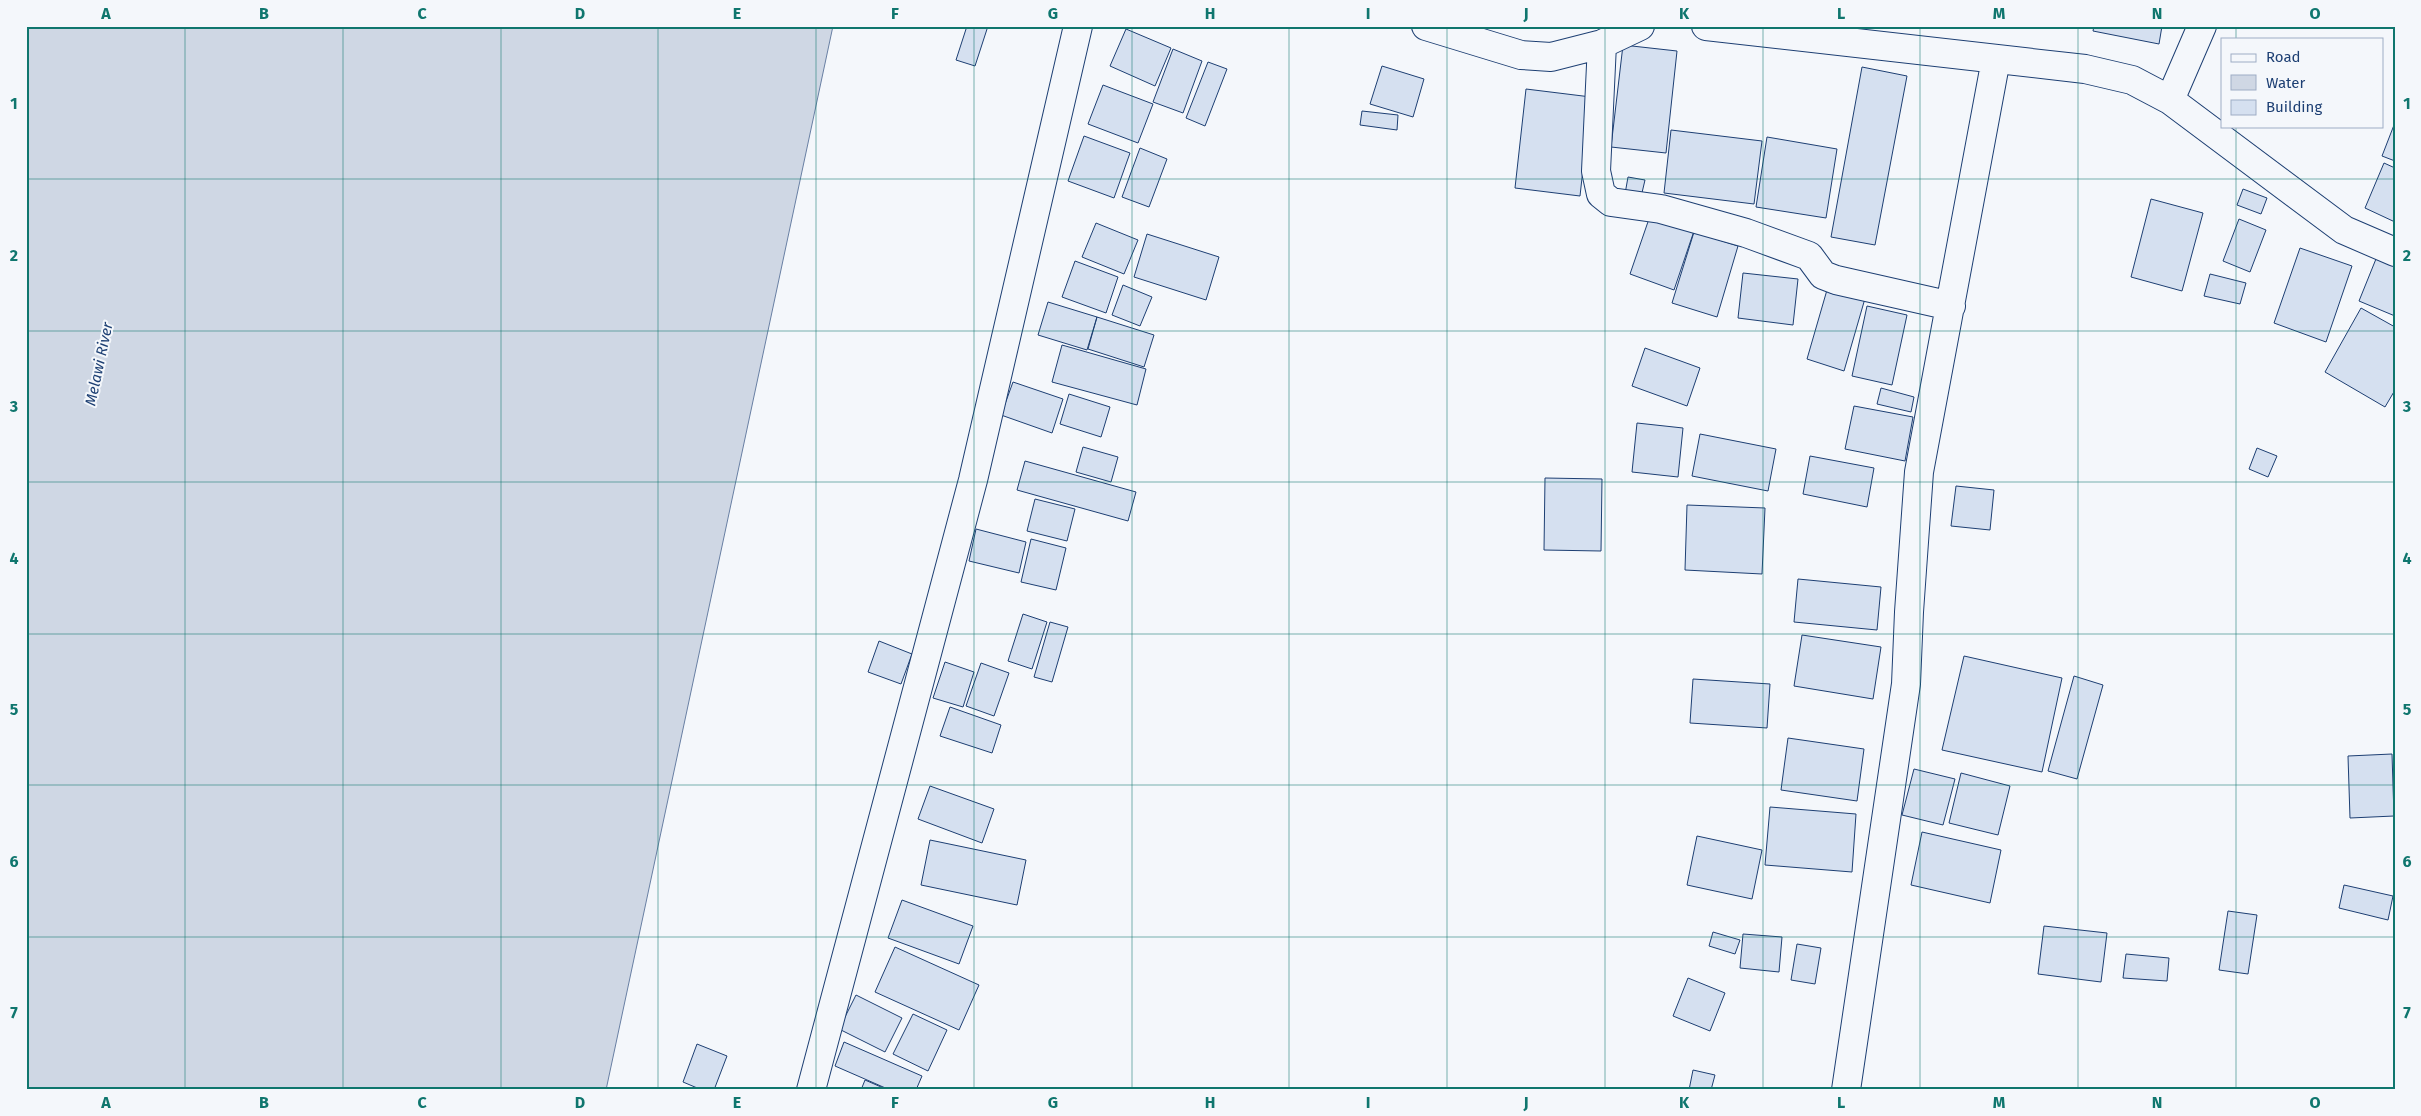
<svg xmlns="http://www.w3.org/2000/svg" width="2421" height="1116" viewBox="0 0 2421 1116" font-family="'Fira Sans',sans-serif">
<style>
.water{fill:#cfd7e4;stroke:#687fa3}
.building{fill:#d5e0f0;stroke:#1d3f73}
.lines{fill:none;stroke-linecap:round;stroke-linejoin:round}
.minor-casing{stroke:#1d3f73;stroke-width:30}
.minor{stroke:#f4f7fb;stroke-width:28}
.grid{fill:none;stroke:#0f766e;stroke-width:1;stroke-opacity:0.55}
.labels{text-anchor:middle;dominant-baseline:central;stroke-width:4;stroke-linejoin:round;paint-order:stroke}
.water-label{font-size:15px;font-style:italic;fill:#1d3f73;stroke:#f4f7fb}
.neatline{fill:none;stroke:#0f766e;stroke-width:2}
.grid-label{font-size:16px;text-anchor:middle;font-weight:bold;fill:#0f766e}
</style>
<rect width="100%" height="100%" fill="#f4f7fb"/>
<path class="water" d="M26 26H833L606 1090H26Z"/>
<path class="building" d="M967 26H988L975 66 956 60Z
M2094 26H2162L2159 44 2093 31Z
M1126 29 1171 48 1155 86 1110 66Z
M1623 45 1677 51 1666 153 1611 147Z
M1173 49 1202 61 1183 113 1153 102Z
M1208 62 1227 69 1205 126 1186 118Z
M1382 66 1424 79 1413 117 1370 104Z
M1862 67 1907 76 1875 245 1831 237Z
M1103 85 1153 104 1138 143 1088 124Z
M1526 89 1591 97 1580 196 1515 188Z
M1362 111 1398 115 1397 130 1360 125Z
M2394 125H2395V161L2382 156Z
M1671 130 1762 141 1754 204 1664 193Z
M1084 136 1130 153 1114 198 1068 181Z
M1767 137 1837 149 1826 218 1756 207Z
M1140 148 1167 159 1149 207 1122 197Z
M2384 163 2395 168V222L2365 208Z
M1628 177 1645 180 1641 197 1625 194Z
M2243 189 2267 198 2261 214 2237 205Z
M2151 199 2203 213 2182 291 2131 277Z
M1651 213 1695 228 1674 290 1630 274Z
M2239 219 2266 230 2250 272 2223 261Z
M1096 223 1138 240 1124 274 1082 257Z
M1694 232 1738 246 1717 317 1672 303Z
M1147 234 1219 257 1206 300 1134 277Z
M2300 248 2352 266 2326 342 2274 323Z
M2380 249 2395 256V316L2359 301Z
M1075 261 1118 277 1106 313 1062 297Z
M1743 273 1798 279 1793 325 1738 318Z
M2210 274 2246 283 2240 304 2204 296Z
M1829 283 1866 295 1844 371 1807 359Z
M1123 285 1152 297 1140 326 1112 315Z
M1048 302 1097 317 1087 350 1038 335Z
M1867 306 1907 315 1892 385 1852 376Z
M2361 308 2395 327V390L2385 407 2325 372Z
M1097 317 1154 335 1144 367 1088 349Z
M1062 345 1146 369 1137 405 1052 382Z
M1645 348 1700 368 1687 406 1632 386Z
M1013 382 1063 399 1052 433 1001 415Z
M1881 388 1914 397 1911 412 1877 404Z
M1069 394 1110 407 1101 437 1060 424Z
M1854 406 1913 417 1905 461 1845 449Z
M1637 423 1683 428 1678 477 1632 472Z
M1700 434 1776 449 1768 491 1692 476Z
M1083 447 1118 457 1111 482 1076 472Z
M2257 448 2277 456 2268 477 2249 469Z
M1810 456 1874 468 1867 507 1803 494Z
M1025 461 1136 492 1128 521 1017 490Z
M1545 478 1602 479 1601 551 1544 550Z
M1956 486 1994 490 1990 530 1951 526Z
M1035 499 1075 509 1067 541 1027 531Z
M1687 505 1765 508 1762 574 1685 570Z
M976 529 1026 542 1019 573 969 561Z
M1031 539 1066 548 1056 590 1021 582Z
M1798 579 1881 587 1877 630 1794 622Z
M1023 614 1047 622 1032 669 1008 661Z
M1050 622 1068 627 1052 682 1034 677Z
M1802 635 1881 647 1873 699 1794 686Z
M879 641 912 654 901 684 868 672Z
M1964 656 2062 678 2042 772 1942 750Z
M945 662 974 672 963 707 933 698Z
M981 663 1009 673 994 716 966 706Z
M2074 676 2103 685 2077 779 2048 771Z
M1693 679 1770 684 1767 728 1690 723Z
M950 707 1001 725 992 753 940 736Z
M1788 738 1864 749 1857 801 1781 790Z
M2392 754 2394 816 2350 818 2348 756Z
M1914 769 1955 779 1943 825 1902 815Z
M1961 773 2010 786 1998 835 1949 823Z
M930 786 994 809 982 843 918 819Z
M1770 807 1856 814 1852 872 1765 865Z
M1922 832 2001 850 1990 903 1911 885Z
M1697 836 1762 850 1752 899 1687 885Z
M930 840 1026 860 1017 905 921 885Z
M2344 885 2393 896 2388 920 2339 908Z
M902 900 973 926 959 964 888 938Z
M2228 911 2257 915 2248 974 2219 970Z
M2044 926 2107 933 2101 982 2038 974Z
M1713 932 1740 940 1735 954 1709 946Z
M1743 934 1782 937 1779 972 1740 968Z
M1797 944 1821 948 1815 984 1791 980Z
M895 947 979 985 959 1030 875 992Z
M2126 954 2169 958 2167 981 2123 978Z
M1688 978 1725 993 1710 1031 1673 1016Z
M856 995 902 1018 885 1052 839 1029Z
M913 1014 947 1030 928 1071 893 1054Z
M844 1042 922 1076 916 1090H890L835 1066Z
M697 1044 727 1056 714 1090H702L683 1082Z
M1693 1070 1715 1075 1711 1090H1689Z
M865 1080 888 1090H861Z"/>
<g class="lines">
<g class="minor-casing">
<path id="minor" d="M1426 26 1521 55 1551 57 1602 44 1640 26
M1706 26 2085 69 2132 80 2170 100 2344 230 2395 252
M1602 44 1596 171 1601 194 1611 202 1661 209 1746 233 1809 256 1823 275 1836 280 1951 306
M2170 100 2202 26
M811 1090 973 480 1078 26
M1846 1090 1906 684 1909 612 1919 472 1996 59"/>
</g>
<use href="#minor" class="minor"/>
</g>
<path class="grid" d="M185 26V1090M343 26V1090M501 26V1090M658 26V1090M816 26V1090M974 26V1090M1132 26V1090M1289 26V1090M1447 26V1090M1605 26V1090M1763 26V1090M1920 26V1090M2078 26V1090M2236 26V39M2236 126V1090M26 179H2395M26 331H2395M26 482H2395M26 634H2395M26 785H2395M26 937H2395"/>
<g class="labels">
<g class="water-label">
<text transform="translate(99 364) rotate(-78)">Melawi River</text>
</g>
</g>
<rect width="2421" height="1116" fill="none" stroke="#f4f7fb" stroke-width="55"/>
<rect x="2221" y="38" width="162" height="90" fill="#f4f7fb" stroke="#9eadc5"/>
<rect x="2231" y="54" width="25" height="8" fill="#f4f7fb" stroke="#9eadc5"/>
<text x="2266" y="62" font-size="15" fill="#1d3f73">Road</text>
<rect x="2231" y="75" width="25" height="15" fill="#cfd7e4" stroke="#9eadc5"/>
<text x="2266" y="88" font-size="15" fill="#1d3f73">Water</text>
<rect x="2231" y="100" width="25" height="15" fill="#d5e0f0" stroke="#9eadc5"/>
<text x="2266" y="112" font-size="15" fill="#1d3f73">Building</text>
<rect x="28" y="28" width="2366" height="1060" class="neatline"/>
<g class="grid-label">
<text x="106" y="19">A</text>
<text x="264" y="19">B</text>
<text x="422" y="19">C</text>
<text x="580" y="19">D</text>
<text x="737" y="19">E</text>
<text x="895" y="19">F</text>
<text x="1053" y="19">G</text>
<text x="1210" y="19">H</text>
<text x="1368" y="19">I</text>
<text x="1526" y="19">J</text>
<text x="1684" y="19">K</text>
<text x="1841" y="19">L</text>
<text x="1999" y="19">M</text>
<text x="2157" y="19">N</text>
<text x="2315" y="19">O</text>
<text x="14" y="109">1</text>
<text x="2407" y="109">1</text>
<text x="14" y="261">2</text>
<text x="2407" y="261">2</text>
<text x="14" y="412">3</text>
<text x="2407" y="412">3</text>
<text x="14" y="564">4</text>
<text x="2407" y="564">4</text>
<text x="14" y="715">5</text>
<text x="2407" y="715">5</text>
<text x="14" y="867">6</text>
<text x="2407" y="867">6</text>
<text x="14" y="1018">7</text>
<text x="2407" y="1018">7</text>
<text x="106" y="1108">A</text>
<text x="264" y="1108">B</text>
<text x="422" y="1108">C</text>
<text x="580" y="1108">D</text>
<text x="737" y="1108">E</text>
<text x="895" y="1108">F</text>
<text x="1053" y="1108">G</text>
<text x="1210" y="1108">H</text>
<text x="1368" y="1108">I</text>
<text x="1526" y="1108">J</text>
<text x="1684" y="1108">K</text>
<text x="1841" y="1108">L</text>
<text x="1999" y="1108">M</text>
<text x="2157" y="1108">N</text>
<text x="2315" y="1108">O</text>
</g>
</svg>
